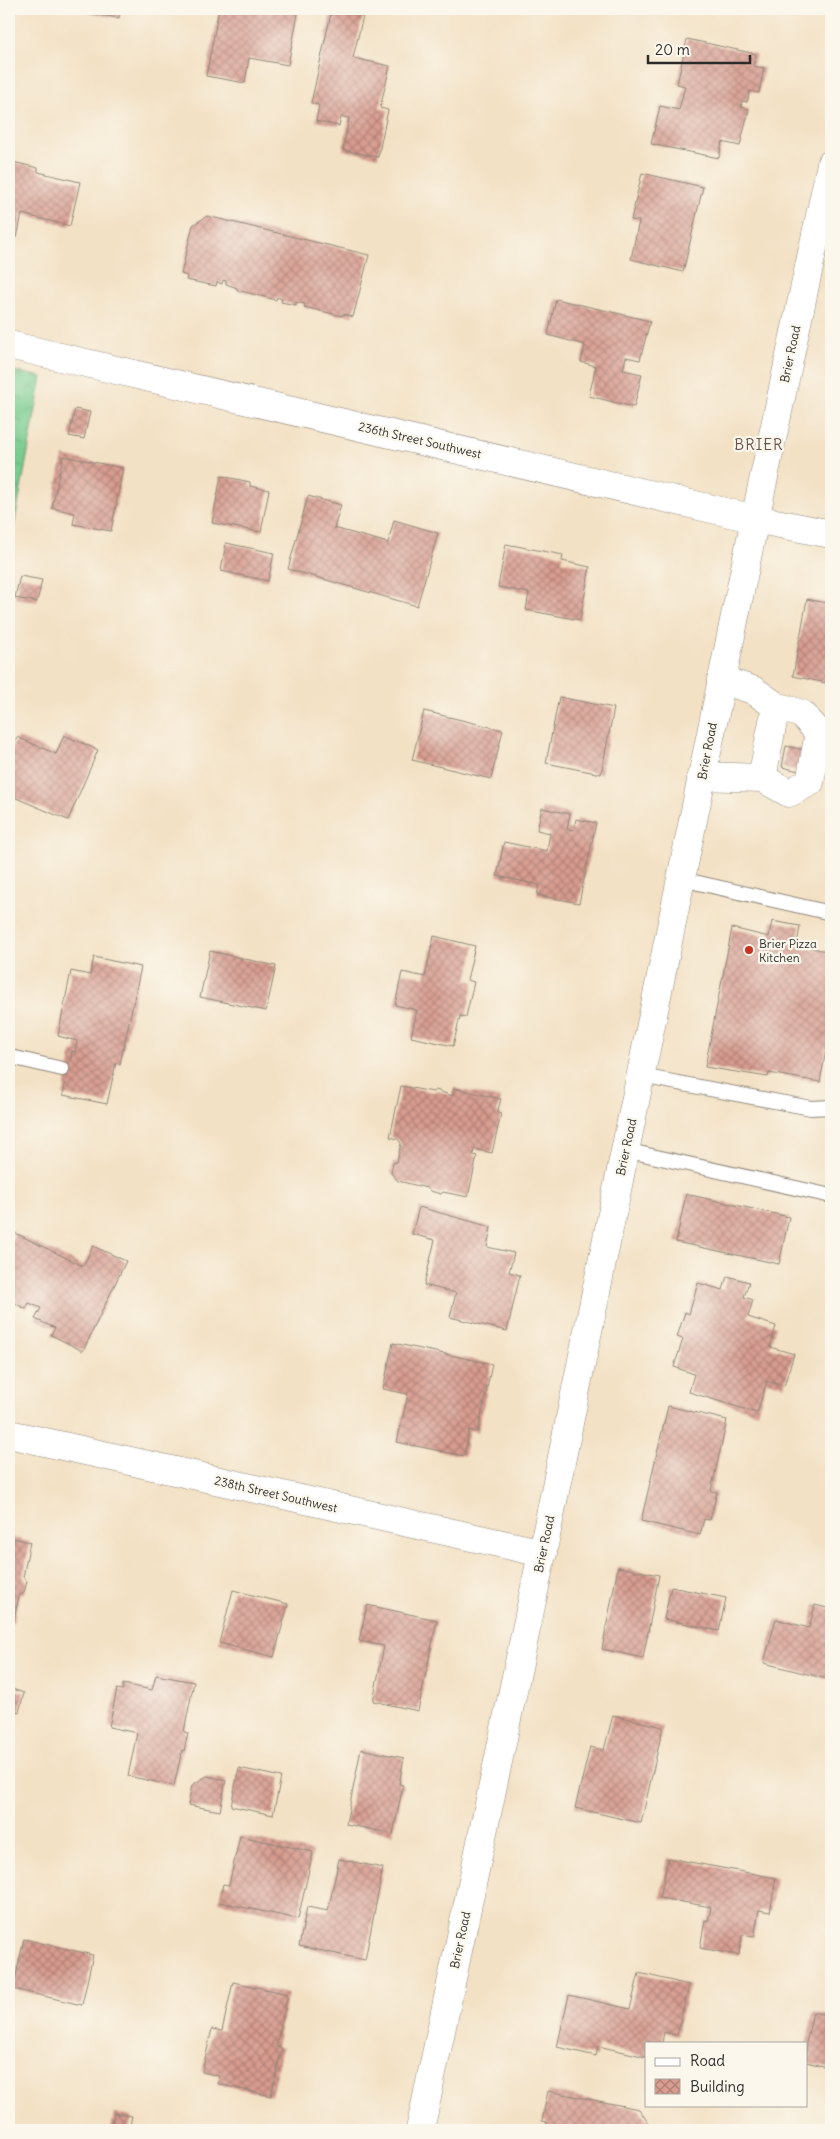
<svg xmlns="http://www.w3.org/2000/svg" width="840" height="2139" viewBox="0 0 840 2139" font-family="Delius,sans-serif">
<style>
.park{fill:url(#park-crowns);stroke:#517b5c}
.building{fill:url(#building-cross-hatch)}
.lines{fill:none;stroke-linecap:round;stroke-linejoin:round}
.service-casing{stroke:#8f8678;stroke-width:16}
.minor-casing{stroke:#8f8678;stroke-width:29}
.tertiary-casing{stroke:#8f8678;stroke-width:29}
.secondary-casing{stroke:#8f8678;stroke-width:29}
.service{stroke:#fff;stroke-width:14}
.minor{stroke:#fff;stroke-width:28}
.tertiary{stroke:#fff;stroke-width:28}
.secondary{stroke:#fff;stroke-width:28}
.poi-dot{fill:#c8321e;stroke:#fbf7ec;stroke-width:2}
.labels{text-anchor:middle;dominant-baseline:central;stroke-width:4.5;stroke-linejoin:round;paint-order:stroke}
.street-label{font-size:12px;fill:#2b2b2b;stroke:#fbf7ec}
.poi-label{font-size:12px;fill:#2b2b2b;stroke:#fbf7ec;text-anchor:start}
.quarter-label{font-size:15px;letter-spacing:1px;fill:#68534e;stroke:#fbf7ec}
</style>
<defs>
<pattern id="park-crowns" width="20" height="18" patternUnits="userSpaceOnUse" patternTransform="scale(1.25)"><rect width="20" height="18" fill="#77cb8e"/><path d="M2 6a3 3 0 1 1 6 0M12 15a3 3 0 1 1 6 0" fill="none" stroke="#67ae7b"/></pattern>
<pattern id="building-cross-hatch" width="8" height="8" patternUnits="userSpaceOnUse" patternTransform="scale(1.25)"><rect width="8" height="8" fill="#d89c90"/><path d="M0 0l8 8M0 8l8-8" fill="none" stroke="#af7f76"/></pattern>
</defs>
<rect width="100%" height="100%" fill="#fbf7ec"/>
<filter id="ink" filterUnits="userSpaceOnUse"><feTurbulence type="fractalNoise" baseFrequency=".02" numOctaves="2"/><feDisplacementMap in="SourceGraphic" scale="10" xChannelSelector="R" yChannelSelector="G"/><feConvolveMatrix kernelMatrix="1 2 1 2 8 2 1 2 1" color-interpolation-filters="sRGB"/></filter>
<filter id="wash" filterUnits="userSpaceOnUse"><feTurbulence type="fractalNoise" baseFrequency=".0096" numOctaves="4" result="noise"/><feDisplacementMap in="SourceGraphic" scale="20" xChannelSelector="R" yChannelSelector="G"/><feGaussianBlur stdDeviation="1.12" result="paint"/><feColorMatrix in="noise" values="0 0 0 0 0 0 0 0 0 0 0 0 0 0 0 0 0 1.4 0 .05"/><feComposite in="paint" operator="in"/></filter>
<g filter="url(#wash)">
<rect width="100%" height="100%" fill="#f3e1c5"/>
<path class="park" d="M9 370 42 377 9 553Z"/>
<g id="blocks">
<path class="building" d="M89 9H120L119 18 88 13Z
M219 9H299L288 65 249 58 245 83 206 76Z
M332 9 363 16 353 58 390 66 380 108 388 110 378 157 343 150 349 118 341 117 339 126 316 121 319 105 311 103Z
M687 39 756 54 753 66 764 68 759 93 750 91 747 102 742 101 741 107 749 109 740 146 722 142 719 158 651 144 660 106 679 110 685 86 677 84Z
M9 161 38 168V172L80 182 70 226 22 214 17 238 9 236Z
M642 173 703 187 683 272 631 259 639 221 631 220Z
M207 216 369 255 353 317 343 314 342 316 304 307 305 304 296 302V305L281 302 282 299 277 297 276 300 237 290V288L226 284V281L223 280 222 284 217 282 216 286 186 280 187 276 181 274 193 225Z
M556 299 650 321 640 360 626 357 623 370 642 374 634 407 589 396 596 366 581 362 585 345 548 335Z
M75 409 90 412 84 439 69 436Z
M63 456 123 468 111 531 73 524 75 513 52 508Z
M221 476 250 482V486L269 490 261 532 212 523Z
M308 496 341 505 334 528 388 543 394 520 438 533 417 606 288 569Z
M226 543 274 553 268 581 221 571Z
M506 544 563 555 562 561 590 567 580 620 526 610 529 593 498 587Z
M20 576 42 580 37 602 15 598Z
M807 599 831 604V684L793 676Z
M559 697 614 708 601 774 546 763Z
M424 711 503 730 491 779 412 760Z
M64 735 98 750 68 820 9 795V756L17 737 56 754Z
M786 746 804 750 799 771 782 767Z
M542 808 570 814 567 829 574 830 576 819 596 823 579 903 537 895 539 885 497 876 504 842 547 851 550 833 537 830Z
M772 921 800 926 797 945 831 952V1023L820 1082 769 1073 768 1077 705 1067 732 928 769 937Z
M434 936 475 946 467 980 474 982 466 1017 460 1016 453 1046 411 1037 417 1010 395 1005 402 972 425 977Z
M210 951 276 966 266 1011 200 997Z
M94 957 141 967 120 1064 116 1063 107 1104 63 1095 72 1051 75 1052 77 1041 58 1036 71 971 90 975Z
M401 1086 433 1092 436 1090 452 1096 454 1088 501 1099 497 1113 501 1114 492 1153 474 1149 473 1155 477 1156 468 1197 443 1192 441 1194 430 1191 427 1188 398 1181 391 1173 393 1163 397 1162 401 1143 398 1139 390 1137Z
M686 1194 789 1217 779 1264 676 1242Z
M419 1207 491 1227 487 1247 514 1253 509 1272 520 1275 507 1331 450 1317 456 1293 424 1285 435 1240 412 1234Z
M15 1233 83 1266 93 1246 126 1261 83 1351 51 1335 55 1328 35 1319 41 1308 29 1303 26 1309 9 1300V1245Z
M727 1276 749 1282 744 1297 753 1300 748 1317 776 1326 770 1347 794 1354 784 1386 767 1381 757 1413 689 1392 694 1374 674 1367 683 1339 677 1337 685 1312 689 1314 698 1283 723 1290Z
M393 1343 492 1364 478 1432 469 1430 464 1456 397 1442 408 1394 383 1389Z
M668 1406 727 1420 711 1491 717 1492 710 1520 704 1519 700 1535 641 1521Z
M9 1537 30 1542 23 1577 27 1581 24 1593 19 1596 13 1623 9 1622Z
M618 1567 659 1575 643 1658 602 1649Z
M671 1587 726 1598 719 1631 664 1619Z
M233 1590 288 1604 274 1657 219 1643Z
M367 1605 437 1620 418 1711 373 1701 384 1646 359 1641Z
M815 1605 831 1609V1680L764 1663 776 1619 809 1628Z
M156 1675 194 1682 184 1732 188 1733 184 1751 182 1750 174 1786 128 1776 137 1733 109 1727 117 1689 123 1690V1684L152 1690Z
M9 1688 24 1693 19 1712 9 1709Z
M613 1715 663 1727 641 1823 575 1808 590 1747 604 1750Z
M361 1749 404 1758 399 1784 403 1785 393 1834 346 1824Z
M239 1768 281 1777 273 1815 231 1806Z
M207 1776 226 1780 220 1811 188 1805 192 1785Z
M240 1836 313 1852 298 1919 219 1902 223 1884 229 1885Z
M668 1858 776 1878 770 1912 759 1910 754 1937 742 1935 739 1955 700 1948 705 1920 708 1921 711 1907 660 1898Z
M339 1859 383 1868 365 1960 299 1946 307 1907 328 1911Z
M24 1939 93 1955 82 2005 13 1989Z
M639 1973 689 1985 677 2035 664 2032 662 2043H646V2057L598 2046 596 2056 557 2047 569 1995 630 2009Z
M233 1982 288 1994 276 2047 282 2048 271 2096 218 2084 219 2076 202 2072 212 2029 222 2031Z
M813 2012 831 2016V2068L806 2062V2043Z
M548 2091 639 2109 653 2130H545L547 2122 542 2121Z
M114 2113 132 2116 129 2130 111 2128Z"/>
</g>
</g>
<g filter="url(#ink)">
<use href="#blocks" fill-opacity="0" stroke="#8f8678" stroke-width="1"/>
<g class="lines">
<g class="service-casing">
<path id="service" d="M681 879 831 913
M9 1063 11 1057 62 1069
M641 1076 811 1108 831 1107
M625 1150 827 1195"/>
</g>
<g class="minor-casing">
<path id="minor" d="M701 776 762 778 789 793 810 782 819 733 802 714 776 706 753 690 721 680
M762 778 776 706
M9 1434 543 1553"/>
</g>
<g class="tertiary-casing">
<path id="tertiary" d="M9 345 755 519 831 534"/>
</g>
<g class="secondary-casing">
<path id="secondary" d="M420 2130 546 1535 755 519 831 164"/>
</g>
<use href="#service" class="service"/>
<use href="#minor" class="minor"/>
<use href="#tertiary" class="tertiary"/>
<use href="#secondary" class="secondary"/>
</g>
</g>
<circle class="poi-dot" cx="749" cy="950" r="5"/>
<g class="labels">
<g class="street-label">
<text transform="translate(790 354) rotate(-78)">Brier Road</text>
<text transform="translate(420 440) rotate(13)">236th Street Southwest</text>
<text transform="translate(707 751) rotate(-79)">Brier Road</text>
<text transform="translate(626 1147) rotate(-78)">Brier Road</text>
<text transform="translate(276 1494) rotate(13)">238th Street Southwest</text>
<text transform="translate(544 1544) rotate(-78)">Brier Road</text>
<text transform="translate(460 1940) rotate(-78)">Brier Road</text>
</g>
<g class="poi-label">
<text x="759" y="943">Brier Pizza<tspan x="759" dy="14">Kitchen</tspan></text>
</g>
<g class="quarter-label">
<text x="759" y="444">BRIER</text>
</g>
</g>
<rect width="840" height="2139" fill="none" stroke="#fbf7ec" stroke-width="30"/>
<rect x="645" y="2042" width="162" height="65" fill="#fbf7ec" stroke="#a8a59f"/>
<rect x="655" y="2058" width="25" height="8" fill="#ffffff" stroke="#a8a59f"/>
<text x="690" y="2066" font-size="15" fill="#2b2b2b">Road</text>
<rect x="655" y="2079" width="25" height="15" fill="url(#building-cross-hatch)" stroke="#a8a59f"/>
<text x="690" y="2092" font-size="15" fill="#2b2b2b">Building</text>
<path d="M648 55v8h102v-8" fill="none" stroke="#2b2b2b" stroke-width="2.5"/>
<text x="655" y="55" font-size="15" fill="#2b2b2b" stroke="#fbf7ec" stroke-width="4" paint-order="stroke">20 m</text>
</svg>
